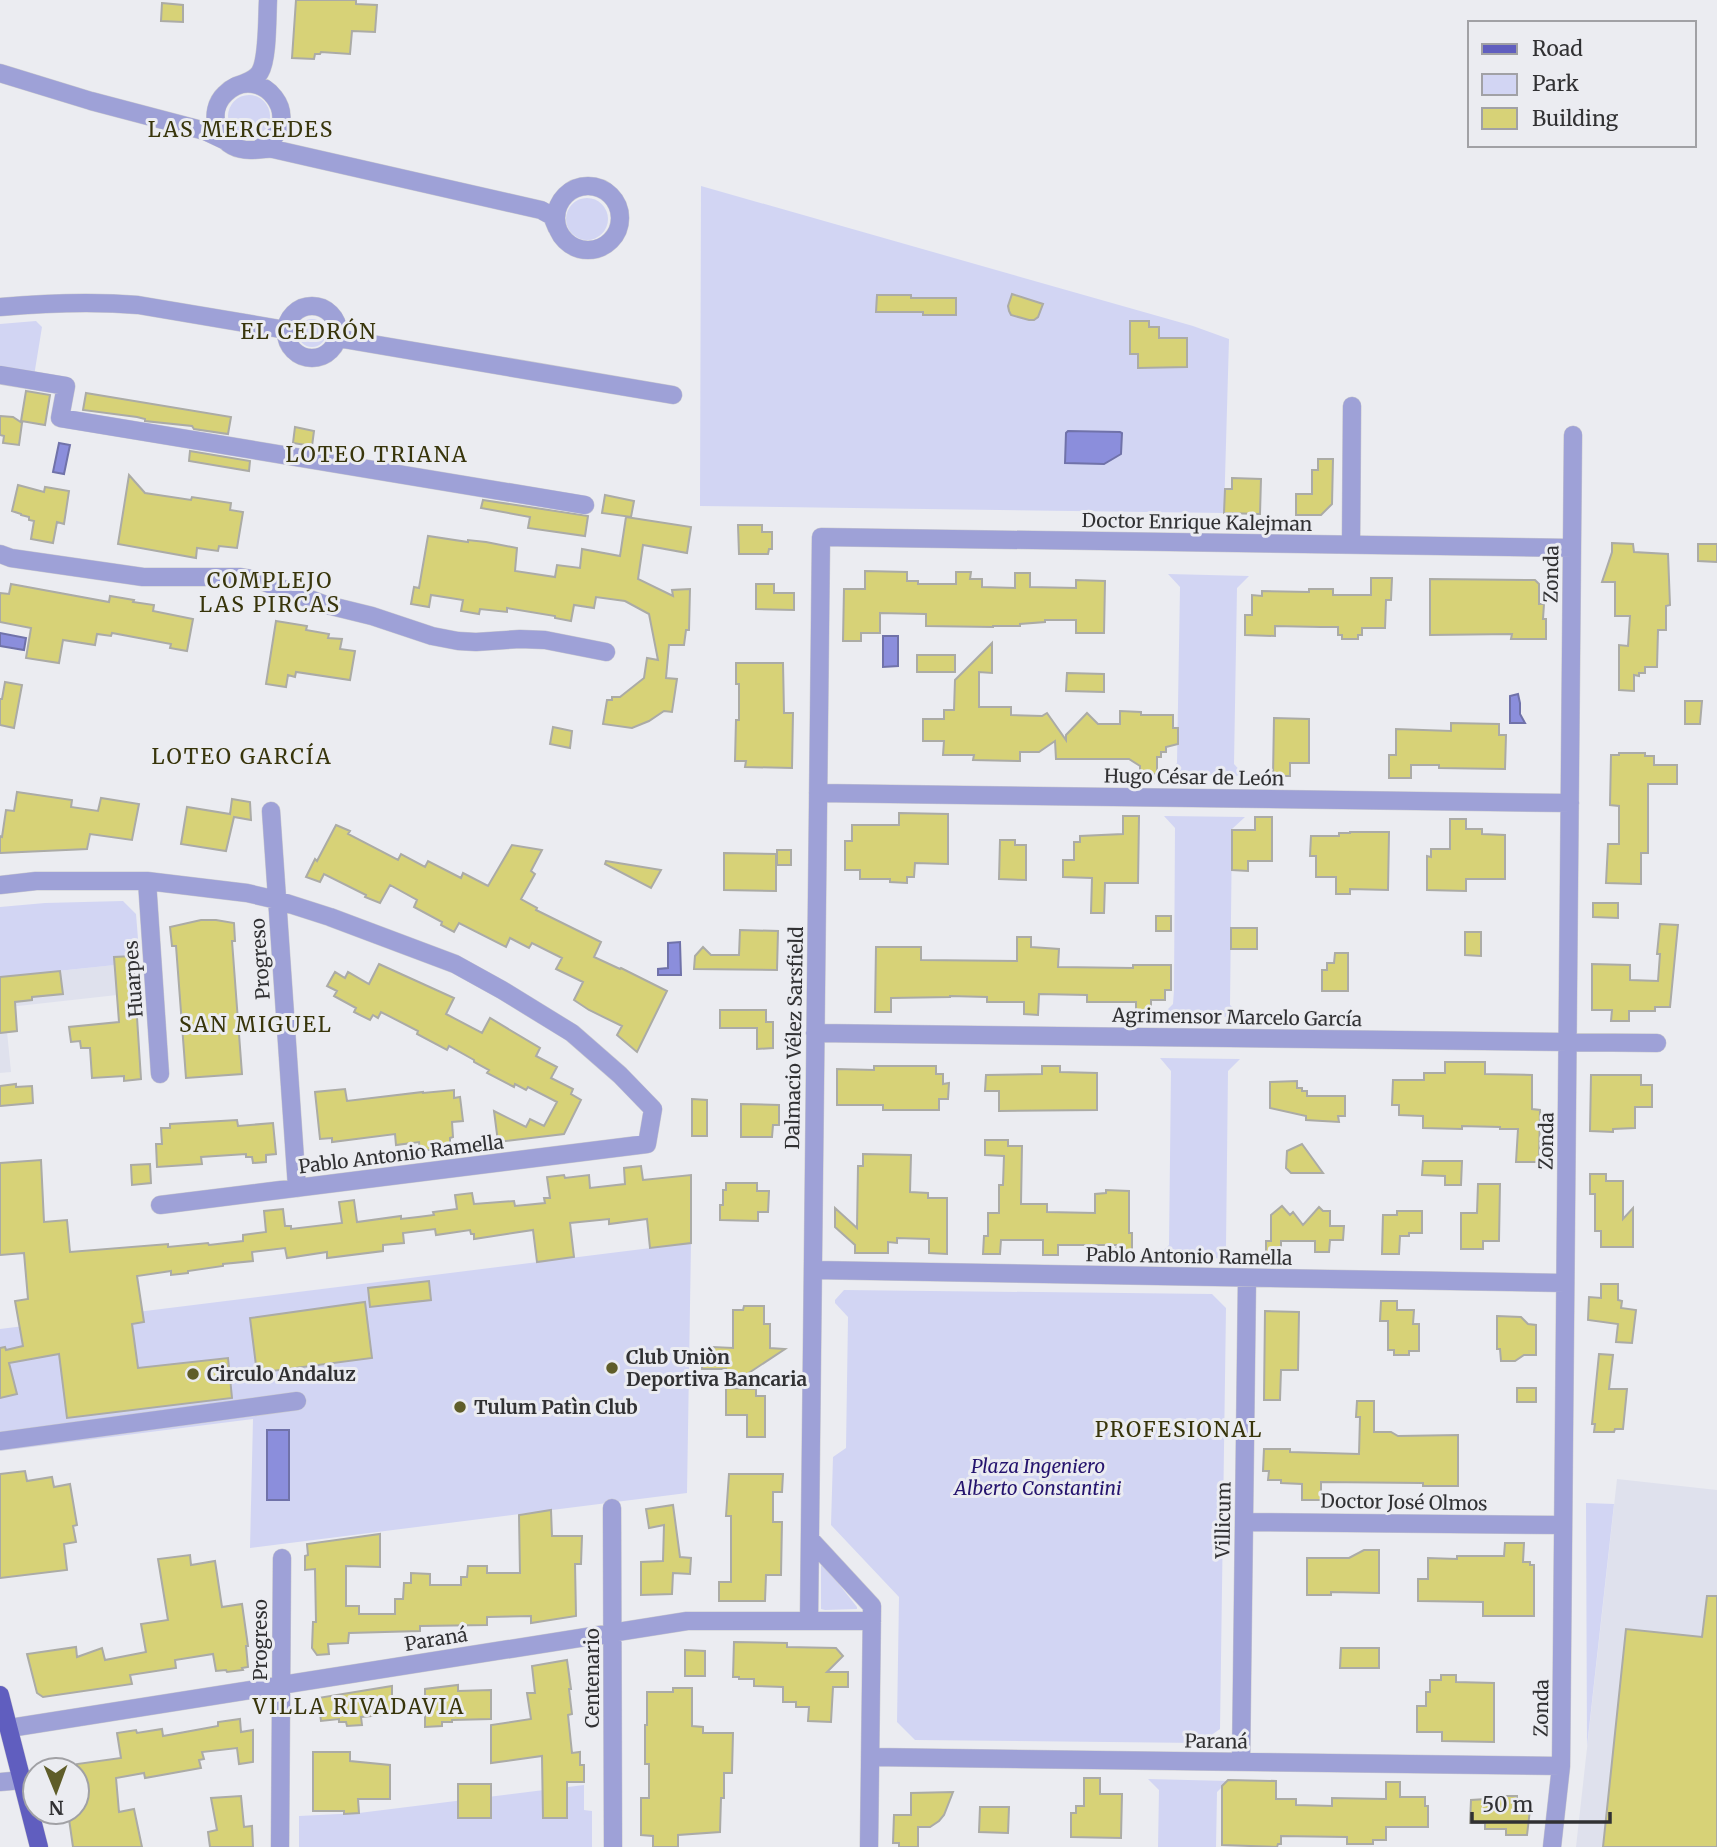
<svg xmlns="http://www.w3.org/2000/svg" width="1717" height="1847" viewBox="0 0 1717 1847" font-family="Merriweather,serif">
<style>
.built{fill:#dfe1ed}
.green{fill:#d2d5f3}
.water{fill:#8b8edc;stroke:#7072a9;stroke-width:2}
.building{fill:#d7d277;stroke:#ababa6;stroke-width:2}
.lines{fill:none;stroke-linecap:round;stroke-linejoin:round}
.minor-casing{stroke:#cacacf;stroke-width:19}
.major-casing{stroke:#cacacf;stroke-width:19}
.minor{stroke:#9ea1d7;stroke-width:18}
.major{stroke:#605ebf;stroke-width:18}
.poi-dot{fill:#5f5d29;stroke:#ebecf1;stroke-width:2.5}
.labels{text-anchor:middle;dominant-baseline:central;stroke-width:6;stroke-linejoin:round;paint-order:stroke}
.street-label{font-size:19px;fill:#313133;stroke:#ebecf1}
.poi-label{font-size:19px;font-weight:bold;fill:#313133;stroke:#ebecf1;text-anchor:start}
.park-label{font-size:19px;font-style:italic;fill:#25146e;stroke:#ebecf1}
.neighbourhood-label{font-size:21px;letter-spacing:2px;fill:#38350b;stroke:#ebecf1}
</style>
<rect width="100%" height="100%" fill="#ebecf1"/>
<path class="built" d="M115 965 117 995 0 1008V977Z
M7 1032 11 1072 0 1073V1033Z
M1617 1479 1717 1490V1847H1576Z"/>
<path class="green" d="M228 116a21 21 0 1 1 42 0a21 21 0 1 1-42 0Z
M701 186 1193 326 1229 339 1224 513 700 506Z
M566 219a21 21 0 1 1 42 0a21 21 0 1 1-42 0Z
M298 333a14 14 0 1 1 28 0a14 14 0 1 1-28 0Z
M36 321 42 327 34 376 0 370V324Z
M1168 574 1249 576 1237 588 1234 764 1245 776 1166 774 1177 763 1180 587Z
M1164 816 1245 817 1232 829 1230 1005 1243 1017 1161 1016 1173 1004 1174 990 1175 828Z
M123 901 136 914 139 951 133 956 115 957V965L0 977V907L45 903Z
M1160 1058 1240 1059 1228 1071 1226 1246 1237 1259 1157 1256 1169 1245 1171 1071Z
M691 1243 687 1493 250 1548 253 1419 0 1451V1329Z
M844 1290 1212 1294 1226 1308 1220 1729 1200 1743 915 1740 897 1722 899 1597 831 1525 833 1457 846 1448 848 1317 835 1303V1300Z
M1586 1503 1614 1504 1587 1746Z
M823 1564 857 1607V1609L825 1610 821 1609V1566Z
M1148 1779 1228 1781 1217 1792 1216 1847H1158L1159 1790Z
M584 1785V1810L592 1811V1847H299V1816L359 1813Z"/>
<path class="water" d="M1068 431 1120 432 1122 433 1121 454 1104 464 1065 463 1066 433Z
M59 443 70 445 64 474 53 472Z
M0 633 26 638 24 650 0 646Z
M883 636H898V666L883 667Z
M1518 694 1520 703V714L1525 723H1510V696Z
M680 942 681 975H658V969L668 968V943Z
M267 1430H289V1500H267Z"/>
<path class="building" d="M296 0H356V4L377 5 375 32 352 31 350 54 321 52 320 54H315L314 59 292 58Z
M162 3 183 5V22L161 21Z
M1012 294 1043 304 1038 317 1034 320H1029L1011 315 1009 311 1008 306Z
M877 295H911V298H956V315H923V312H876Z
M1130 321H1149V327H1159V338H1187V367L1138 368V354H1130Z
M26 391 50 395 45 425 21 421Z
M86 393 231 417 228 434 194 429 192 426 145 421V419L137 417 83 410Z
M0 416 13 417 22 423 19 445 3 443 4 436 0 435Z
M295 427 314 431 312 446 293 443Z
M190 451 250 461 249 471 189 461Z
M1318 459H1333L1332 504 1321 515H1296V494H1312V470H1318Z
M129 475 145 493 191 500 192 497 231 503 230 510 243 512 237 548 219 546 218 551 197 548 196 558 118 544Z
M1232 478 1261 479 1260 514 1224 513 1225 489H1232Z
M18 485 44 492 45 487 69 491 64 524 57 522 53 543 31 539 34 521 29 520V517L21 515V514L12 511Z
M605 495 634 501 631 517 602 513Z
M483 500 588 516 585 536 528 528 530 517 481 508Z
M626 517 691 527 687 553 643 545 638 579 673 596 672 590 690 589 689 630H686L684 645H669L666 678 677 679 672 712 664 711 649 721 632 728 603 724 607 700H612V697H620L644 678 647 658 658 660 649 614 625 601 596 597 594 608 574 605 571 621 555 618V616L507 608V612L480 609 479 614 461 611 463 600 431 595 429 607 411 604 414 587 419 588 428 536 468 542V540L486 542 517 548 515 571 555 577 557 565 580 568 582 549 620 556Z
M738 525H762V532H772V549H769L768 554H739Z
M1612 543 1633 544 1634 552 1668 554 1670 605 1666 606V630H1658L1657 667H1645V673H1639V676L1634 675V691L1619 690V645L1628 646 1630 616H1615V582H1602L1612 552Z
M1698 544H1717V562L1698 561Z
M865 571 907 572V581H918V584H956V572H971L970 579H982V587L1015 588V573H1030V587L1076 588V580L1105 581 1104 633H1076V620H1045V622L1020 624V626H993V627L926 626V614L880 613V633H861V641H843L844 589H865Z
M1371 578H1392L1391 600H1386L1385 628H1362V635H1358V639H1342V635H1338V627H1321L1275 626V636L1245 635V615H1252V595L1262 596V591L1309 592V589H1333V595H1371Z
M1430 579 1535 580 1539 584V604H1544L1543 619H1546V639H1511L1512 634 1430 635Z
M11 584 109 602 110 596 134 600 133 602 154 605 153 611 193 619 187 651 170 648 171 644 112 633 111 636 97 634 95 645 63 640 59 663 26 658 31 628 0 622V593L9 594Z
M756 584H774V593H794V610L756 609Z
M276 621 307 626 306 630 329 634 328 638 342 639 340 649 355 651 350 680 296 672 295 677 288 675 286 687 266 684Z
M992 643V673L979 672V707H1011V715L1042 716 1047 713 1066 740V735L1087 713 1098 724H1120V711L1141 712V715H1173V728H1178V744L1166 747V752H1161V757H1157V774H1140V766L1129 759H1056L1055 741 1039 752H1020V761L973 760 974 755H943L944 741H923V719H944V710H954L955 680Z
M917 655H955V672H917Z
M736 663H783L784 713H793L792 768 745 767 746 761H735L736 720H739V684H736Z
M1067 673 1104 674V692L1066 691Z
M5 682 22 685 14 728 0 725V699H2Z
M1685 701H1702L1700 724H1685Z
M1274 718 1309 719V763H1290V776H1273Z
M1451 723 1499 724V735H1506L1505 769 1439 768V765H1411V778H1389V755H1396V729L1451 731Z
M553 727 572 731 570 748 550 744Z
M1619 753H1645V756H1654V765H1677V784H1648V853H1641V884L1606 883 1608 844H1619V806L1610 805 1611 755H1619Z
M17 792 72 800 71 807 98 811 101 798 139 804 132 840 90 834 87 849 0 853V836L2 837 6 810 14 811Z
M232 799 250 802 251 820 234 817 226 851 181 844 187 807 230 814Z
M899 813 948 814V864L915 863 914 877H907V883L890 882V879H860V870H845V841H852V825H899Z
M1123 816H1139L1138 883H1105L1104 913H1091L1092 878 1063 877V860H1074V842H1080V836L1123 834Z
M1255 817H1272V861H1248V871L1232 870V830H1255Z
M1450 819H1466V829H1482V834L1505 835V879H1466V891L1427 890V856L1431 857V849H1450Z
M336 825 350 831 348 834 398 860 401 854 425 867 428 861 461 878 463 873 488 886 512 845 542 850 531 871 535 874 521 899 537 908 536 910 601 942 594 957 620 969 621 968 667 991 637 1052 617 1035 622 1026 589 1010 574 1000 583 982 556 969 562 958 532 943 529 948 510 938 506 947 459 923 454 932 441 925 442 922 414 907 417 900 390 885 380 903 365 897 366 895 324 874 320 882 306 877 315 859 317 861Z
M1350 832H1389L1388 890 1350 889V894H1336V877H1316V856H1310L1311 836H1339V833H1350Z
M1000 840H1015V845H1026V880L999 879Z
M777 850H791V865H777Z
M724 853 776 854V891L724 890Z
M606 861 661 870 651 888 605 864Z
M1593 903H1618V918L1593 917Z
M1156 916H1171V931H1156Z
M201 920H216L234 923 235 941H232L242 1074 186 1078 176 946H172L170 927Z
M1660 924 1678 925 1670 1007H1655V1011H1629V1021H1611L1612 1010H1592V964L1630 965V980L1658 981 1660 954H1657Z
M1231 928H1257V949H1231Z
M740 930 778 931 777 970 694 969 695 956 703 947 711 955H739Z
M1465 932H1481V956L1465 955Z
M1017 937H1031V947L1059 949 1058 967 1133 968V965H1171V990H1165V1000H1151V1016H1136V1002H1087V995L1039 994 1038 1015 1024 1014V1002H987V997L950 996V997L891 998V1012H875L876 947H921V960L1017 961Z
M1335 953H1348V991H1322V970H1327V963H1334Z
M133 956 141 1079 124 1081V1076L92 1078 90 1048H81L80 1041 71 1042 69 1027 119 1022 114 957Z
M379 964 454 998 446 1014 482 1033 490 1018 540 1048 536 1056 557 1067 551 1078 573 1089 571 1094 581 1100 564 1134 498 1142 494 1111 526 1127 530 1119 544 1126 557 1102 528 1087 526 1090 515 1084 514 1087 487 1073 489 1070 474 1062V1060L449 1046 447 1050 417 1034 418 1031 381 1012 378 1018 373 1015 370 1020 354 1012 356 1008 334 996 337 991 327 986 335 972 345 978 348 972 369 984Z
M60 971 63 994 32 997V1000L15 1002 17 1031 0 1033V977Z
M720 1010H766V1022H773V1048L757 1049V1028H720Z
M1445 1062H1485V1074L1532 1075V1109L1540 1110 1539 1162H1516L1518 1129H1500V1127L1462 1126V1129L1423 1128V1116L1399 1115V1105H1392L1393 1080H1424V1073H1445Z
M874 1066H936V1074H943V1084L949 1083 948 1099H939V1110H883V1105H837V1069L874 1070Z
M1042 1066H1060V1072L1097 1073V1110L999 1111V1091H985L986 1075 1042 1074Z
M1591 1075H1641V1085H1652V1107H1635V1128L1613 1129V1132L1590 1131Z
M1297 1081V1088H1302V1091H1307V1096H1345V1116H1338L1339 1122 1306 1120V1116L1270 1108V1082Z
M16 1084V1087L32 1086 33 1103 0 1106V1086Z
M345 1089 347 1101 423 1092V1093L454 1090V1098L460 1097 463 1121 452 1122 453 1137 450 1138V1147L420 1151 419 1142 396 1145 395 1134 332 1142V1138L320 1139 315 1092Z
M692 1099 707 1100V1136H692Z
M741 1104 779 1105V1125H773L772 1137H741Z
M237 1120 238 1126 273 1123 276 1154 266 1155V1162L253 1163 252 1157H246V1154L201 1157 202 1164 157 1167 156 1144H162L161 1128H170V1124Z
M985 1140H1008V1146H1022L1021 1204H1047V1212L1095 1213V1194L1106 1193V1190L1129 1191V1233H1132V1250H1116L1117 1245H1058V1255H1043V1240H1001L1000 1254H983L984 1236H988V1213H999V1185H1003L1004 1156 985 1155Z
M1302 1144 1323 1173H1291L1286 1168 1287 1151Z
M863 1154 911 1155 910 1192 928 1193V1198H947V1254L929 1253V1239L897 1238V1243L888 1242V1253H855V1245L835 1227V1208L857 1228 858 1166H863Z
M41 1160 44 1222 67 1220 70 1252 168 1244V1247L208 1243 209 1245 243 1241V1235L266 1232 264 1211 283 1209 285 1226H291V1229L342 1223 339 1202 354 1200 357 1222 401 1216V1219L418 1217 434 1215 433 1212 457 1209 455 1195 472 1193 474 1204 514 1201 515 1206 545 1203 544 1198H550L547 1177 564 1175 565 1178 589 1175 590 1188 625 1184 624 1168 641 1166 643 1180 691 1175V1243L650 1248 647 1219 609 1224V1219L570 1223 574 1257 537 1262 533 1230 474 1239V1234H471L470 1230 436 1235 435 1229 403 1233 404 1243 383 1245V1251L327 1258V1252L287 1258 285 1248 252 1252 253 1261 223 1264V1266L188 1271V1273L171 1275V1271L137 1276 144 1322 132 1324 138 1368 228 1358 232 1398 67 1418 59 1354 9 1363 17 1394 0 1398V1348L5 1347 6 1350 23 1346 15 1301 28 1299 24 1253 0 1255V1163Z
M1423 1161H1462L1461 1185H1445V1176L1422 1175Z
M150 1164 151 1183 132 1185 131 1165Z
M1590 1174H1606V1181H1623V1219L1633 1208V1247H1601V1231H1595V1194H1590Z
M726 1183H757V1191H769L768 1212H758V1221L720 1220V1205H723V1190H726Z
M1478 1184H1500L1499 1241H1483V1249H1461V1213H1477Z
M1282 1206 1290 1215 1293 1212 1303 1225 1319 1207 1323 1211H1330V1226H1344L1343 1240H1330L1329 1252H1315V1241H1281V1259H1266V1241H1271V1215Z
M1397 1211H1422V1233H1409V1236H1400L1399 1254H1382L1383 1215H1397Z
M429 1281 431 1300 370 1307 368 1288Z
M1601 1284H1618V1300L1622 1301 1621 1308 1636 1310 1632 1343 1616 1342 1618 1324 1588 1320 1589 1297 1601 1298Z
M1381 1301H1397V1310H1414L1413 1324H1419V1351H1409V1355H1394V1350H1388V1321H1380Z
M365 1302 372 1358 257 1373 250 1318Z
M744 1306H764V1324H770V1348L785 1349 726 1388V1369H702V1352H713V1347L733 1348V1310H743Z
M1265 1311 1299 1312 1298 1370H1281L1280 1400H1264Z
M1497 1316 1521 1317 1528 1324 1536 1325V1355H1524L1515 1361H1501L1500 1349H1497Z
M1599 1354 1613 1355 1609 1389H1627L1623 1429H1615L1614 1432H1594L1595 1424H1592Z
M726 1388 756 1389V1396H765V1437H747V1415H726Z
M1517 1388H1536V1402H1517Z
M1357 1401H1374V1432H1391L1398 1436 1458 1435V1486H1423V1483L1321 1482V1500H1302V1484L1281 1483V1480H1268L1269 1471H1263L1264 1449H1290V1452L1359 1454 1360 1417H1356Z
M25 1471 27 1481 52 1477 54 1487 70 1484 77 1525 73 1526 76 1542 64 1544 67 1570 0 1578V1474Z
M729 1474H783L782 1492H773V1522H782L781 1575H766L765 1601H719V1582H731V1516H726Z
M673 1505 680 1557 691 1558 690 1574 673 1573 672 1594 641 1595V1562L663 1561 664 1525 649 1528 646 1509Z
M551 1510 552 1536H582L581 1564H575L576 1616 531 1623V1616L487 1617V1625L420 1626V1631L349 1633 348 1643 328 1644 329 1654 317 1655 312 1648 313 1622H316L315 1569 305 1570V1556L308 1555 307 1544 380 1534V1567L346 1566V1606H359V1614H395V1599H403L404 1583H411V1573L430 1574V1585H461V1577H467L468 1566H487V1573H520L519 1515Z
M1505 1543H1524L1523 1562H1530V1565H1534V1616H1483V1602L1418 1601V1579H1428V1558L1457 1559V1556H1504Z
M1364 1550H1379V1593L1331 1592V1595H1307V1558H1349Z
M190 1555 191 1565 215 1561 222 1607 242 1604 248 1646H246L248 1667 242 1668 243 1670 227 1672 226 1670 216 1671 213 1654 175 1660 176 1668 130 1675 132 1684 43 1697 37 1693 27 1654 76 1647 77 1657 102 1648 105 1660 146 1652 141 1624 168 1620 158 1559Z
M1707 1596H1717V1847H1603L1626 1629 1702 1637Z
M734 1642 787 1643V1647L836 1648 843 1656 827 1672H848V1687H833L831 1722 808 1721 809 1707H796V1702H783V1687L754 1686V1679H739V1677H733Z
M1341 1648H1379V1668H1340Z
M685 1650 705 1651V1676H685Z
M567 1660 571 1689H569L572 1714 568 1715 572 1753 580 1752V1765H584V1782H567V1818H543L542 1756 491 1763V1725L531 1719 527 1693H535L532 1666Z
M1441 1675H1456V1682L1494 1683V1742L1442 1741V1732H1417V1706H1426V1692H1430V1680H1441Z
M458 1685V1691L491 1690V1719L452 1720V1722H442V1726L425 1727V1689Z
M392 1686V1714L361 1717 362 1725 347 1726 346 1722H339V1719L321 1721 318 1698Z
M673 1688H692V1726L703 1727V1733H733L732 1773H724V1798H721L720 1832 678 1835V1847H653V1836L641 1835V1798H649V1764H645V1725H647V1692H673Z
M240 1719 241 1732 253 1730V1762L239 1764 237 1748 202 1752 204 1759 199 1760 201 1768 145 1778 144 1773 116 1778 119 1812 134 1809 142 1847H73L68 1812H77V1764L121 1758 117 1733 136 1730 137 1733 162 1729 163 1736 218 1726V1722Z
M313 1752H350V1761L390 1765V1799H358L359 1813 344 1814V1811H313Z
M1084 1778H1100V1794H1122L1121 1838 1071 1837V1813H1076V1806H1084Z
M1228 1780 1276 1781V1799H1296V1805L1332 1806V1798L1386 1799V1782H1400V1797H1425V1806H1428V1827H1386V1840H1373V1844H1347V1837L1281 1836V1844H1278L1277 1847 1222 1845V1786Z
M458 1784H491V1818H458Z
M953 1792 944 1815 939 1821 930 1827H918V1847H899V1843H893L894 1815H911V1793Z
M241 1796 244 1827 252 1826 253 1847H210L208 1832 217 1830 211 1798Z
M1502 1796H1517V1801H1531L1527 1835H1506V1829H1485V1823H1470L1471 1800 1502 1798Z
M980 1807H1009L1008 1833 979 1832Z"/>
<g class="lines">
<g class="minor-casing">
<path id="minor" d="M0 73 91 101 205 131 224 140
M242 84C249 81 256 79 260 72 268 59 267 17 268 0
M260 148C311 120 259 59 225 94 207 111 216 144 241 149 251 152 262 148 273 149L541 210 552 216 557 228
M556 218a32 32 0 1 1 64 0a32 32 0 1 1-64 0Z
M286 332a26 26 0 1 1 52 0a26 26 0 1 1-52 0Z
M0 307C46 303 92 301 138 305L286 330
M337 338 673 395
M0 375 66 386 60 418 585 505
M1351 545 1352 406
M0 554 11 558 143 577H239L259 580 323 604 372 616 432 636 458 641 476 642 520 639 545 640 606 652
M818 793 1570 803
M271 811 297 1188
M147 881 160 1074
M0 885 36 881H147L247 893 277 900 330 917 455 964 502 990 572 1033 620 1075 653 1109 647 1144 160 1205
M815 1033 1657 1043
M813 1270 1565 1283
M0 1441 297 1401
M612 1508 613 1847
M1244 1522 1563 1525
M810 1539 872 1606 869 1847
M809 1621 821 537 1572 548
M10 1728 687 1621H872
M870 1757 1561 1766
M1241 1762 1247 1278
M0 1782 23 1780
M280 1847 282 1558
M1552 1847 1561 1766 1573 435"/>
</g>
<g class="major-casing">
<path id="major" d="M0 1695 39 1847"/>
</g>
<use href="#minor" class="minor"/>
<use href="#major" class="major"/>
</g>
<g class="poi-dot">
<circle cx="612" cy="1368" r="7"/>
<circle cx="193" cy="1374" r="7"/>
<circle cx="460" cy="1407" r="7"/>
</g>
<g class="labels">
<g class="street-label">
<text transform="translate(1197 522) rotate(1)">Doctor Enrique Kalejman</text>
<text transform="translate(1551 574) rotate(-89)">Zonda</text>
<text transform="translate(1194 777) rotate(1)">Hugo César de León</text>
<text transform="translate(260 959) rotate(-94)">Progreso</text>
<text transform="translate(133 979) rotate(-94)">Huarpes</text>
<text transform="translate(1237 1017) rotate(1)">Agrimensor Marcelo García</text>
<text transform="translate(794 1038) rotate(-89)">Dalmacio Vélez Sarsfield</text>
<text transform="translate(1546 1141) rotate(-89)">Zonda</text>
<text transform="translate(401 1154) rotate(-7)">Pablo Antonio Ramella</text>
<text transform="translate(1189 1256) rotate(1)">Pablo Antonio Ramella</text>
<text transform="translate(1404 1502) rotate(1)">Doctor José Olmos</text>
<text transform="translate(1223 1520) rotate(-89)">Villicum</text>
<text transform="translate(436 1639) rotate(-9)">Paraná</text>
<text transform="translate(260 1640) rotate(-90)">Progreso</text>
<text transform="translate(592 1678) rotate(-90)">Centenario</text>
<text transform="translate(1541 1708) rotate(-89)">Zonda</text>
<text transform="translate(1216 1741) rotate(1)">Paraná</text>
</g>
<g class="poi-label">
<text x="626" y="1357">Club Uniòn<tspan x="626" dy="22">Deportiva Bancaria</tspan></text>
<text x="207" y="1374">Circulo Andaluz</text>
<text x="474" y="1407">Tulum Patìn Club</text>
</g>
<g class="park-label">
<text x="1038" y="1466">Plaza Ingeniero<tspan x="1038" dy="22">Alberto Constantini</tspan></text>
</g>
<g class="neighbourhood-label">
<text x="241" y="129">LAS MERCEDES</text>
<text x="309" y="331">EL CEDRÓN</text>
<text x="377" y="454">LOTEO TRIANA</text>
<text x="270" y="580">COMPLEJO<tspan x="270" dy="24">LAS PIRCAS</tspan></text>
<text x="242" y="756">LOTEO GARCÍA</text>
<text x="256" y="1024">SAN MIGUEL</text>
<text x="1179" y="1429">PROFESIONAL</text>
<text x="359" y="1706">VILLA RIVADAVIA</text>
</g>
</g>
<rect x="1468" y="21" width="228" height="126" fill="#ebecf1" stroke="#a1a1a5" stroke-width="2"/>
<rect x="1482" y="44" width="35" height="10" fill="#605ebf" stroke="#a1a1a5" stroke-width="2"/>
<text x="1532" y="56" font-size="21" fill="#313133">Road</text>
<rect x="1482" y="74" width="35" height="21" fill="#d2d5f3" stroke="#a1a1a5" stroke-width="2"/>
<text x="1532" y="91" font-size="21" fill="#313133">Park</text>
<rect x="1482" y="108" width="35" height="21" fill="#d7d277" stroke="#a1a1a5" stroke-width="2"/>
<text x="1532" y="126" font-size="21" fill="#313133">Building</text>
<g transform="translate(56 1791) rotate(179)"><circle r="33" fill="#ebecf1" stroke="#a1a1a5" stroke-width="2"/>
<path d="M0-5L12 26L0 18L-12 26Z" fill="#5f5d29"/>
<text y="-10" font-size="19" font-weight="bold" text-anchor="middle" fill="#313133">N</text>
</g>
<path d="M1472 1812v10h138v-10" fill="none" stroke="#313133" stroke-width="3.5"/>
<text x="1482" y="1812" font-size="21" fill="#313133" stroke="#ebecf1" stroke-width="5" paint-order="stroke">50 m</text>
</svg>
